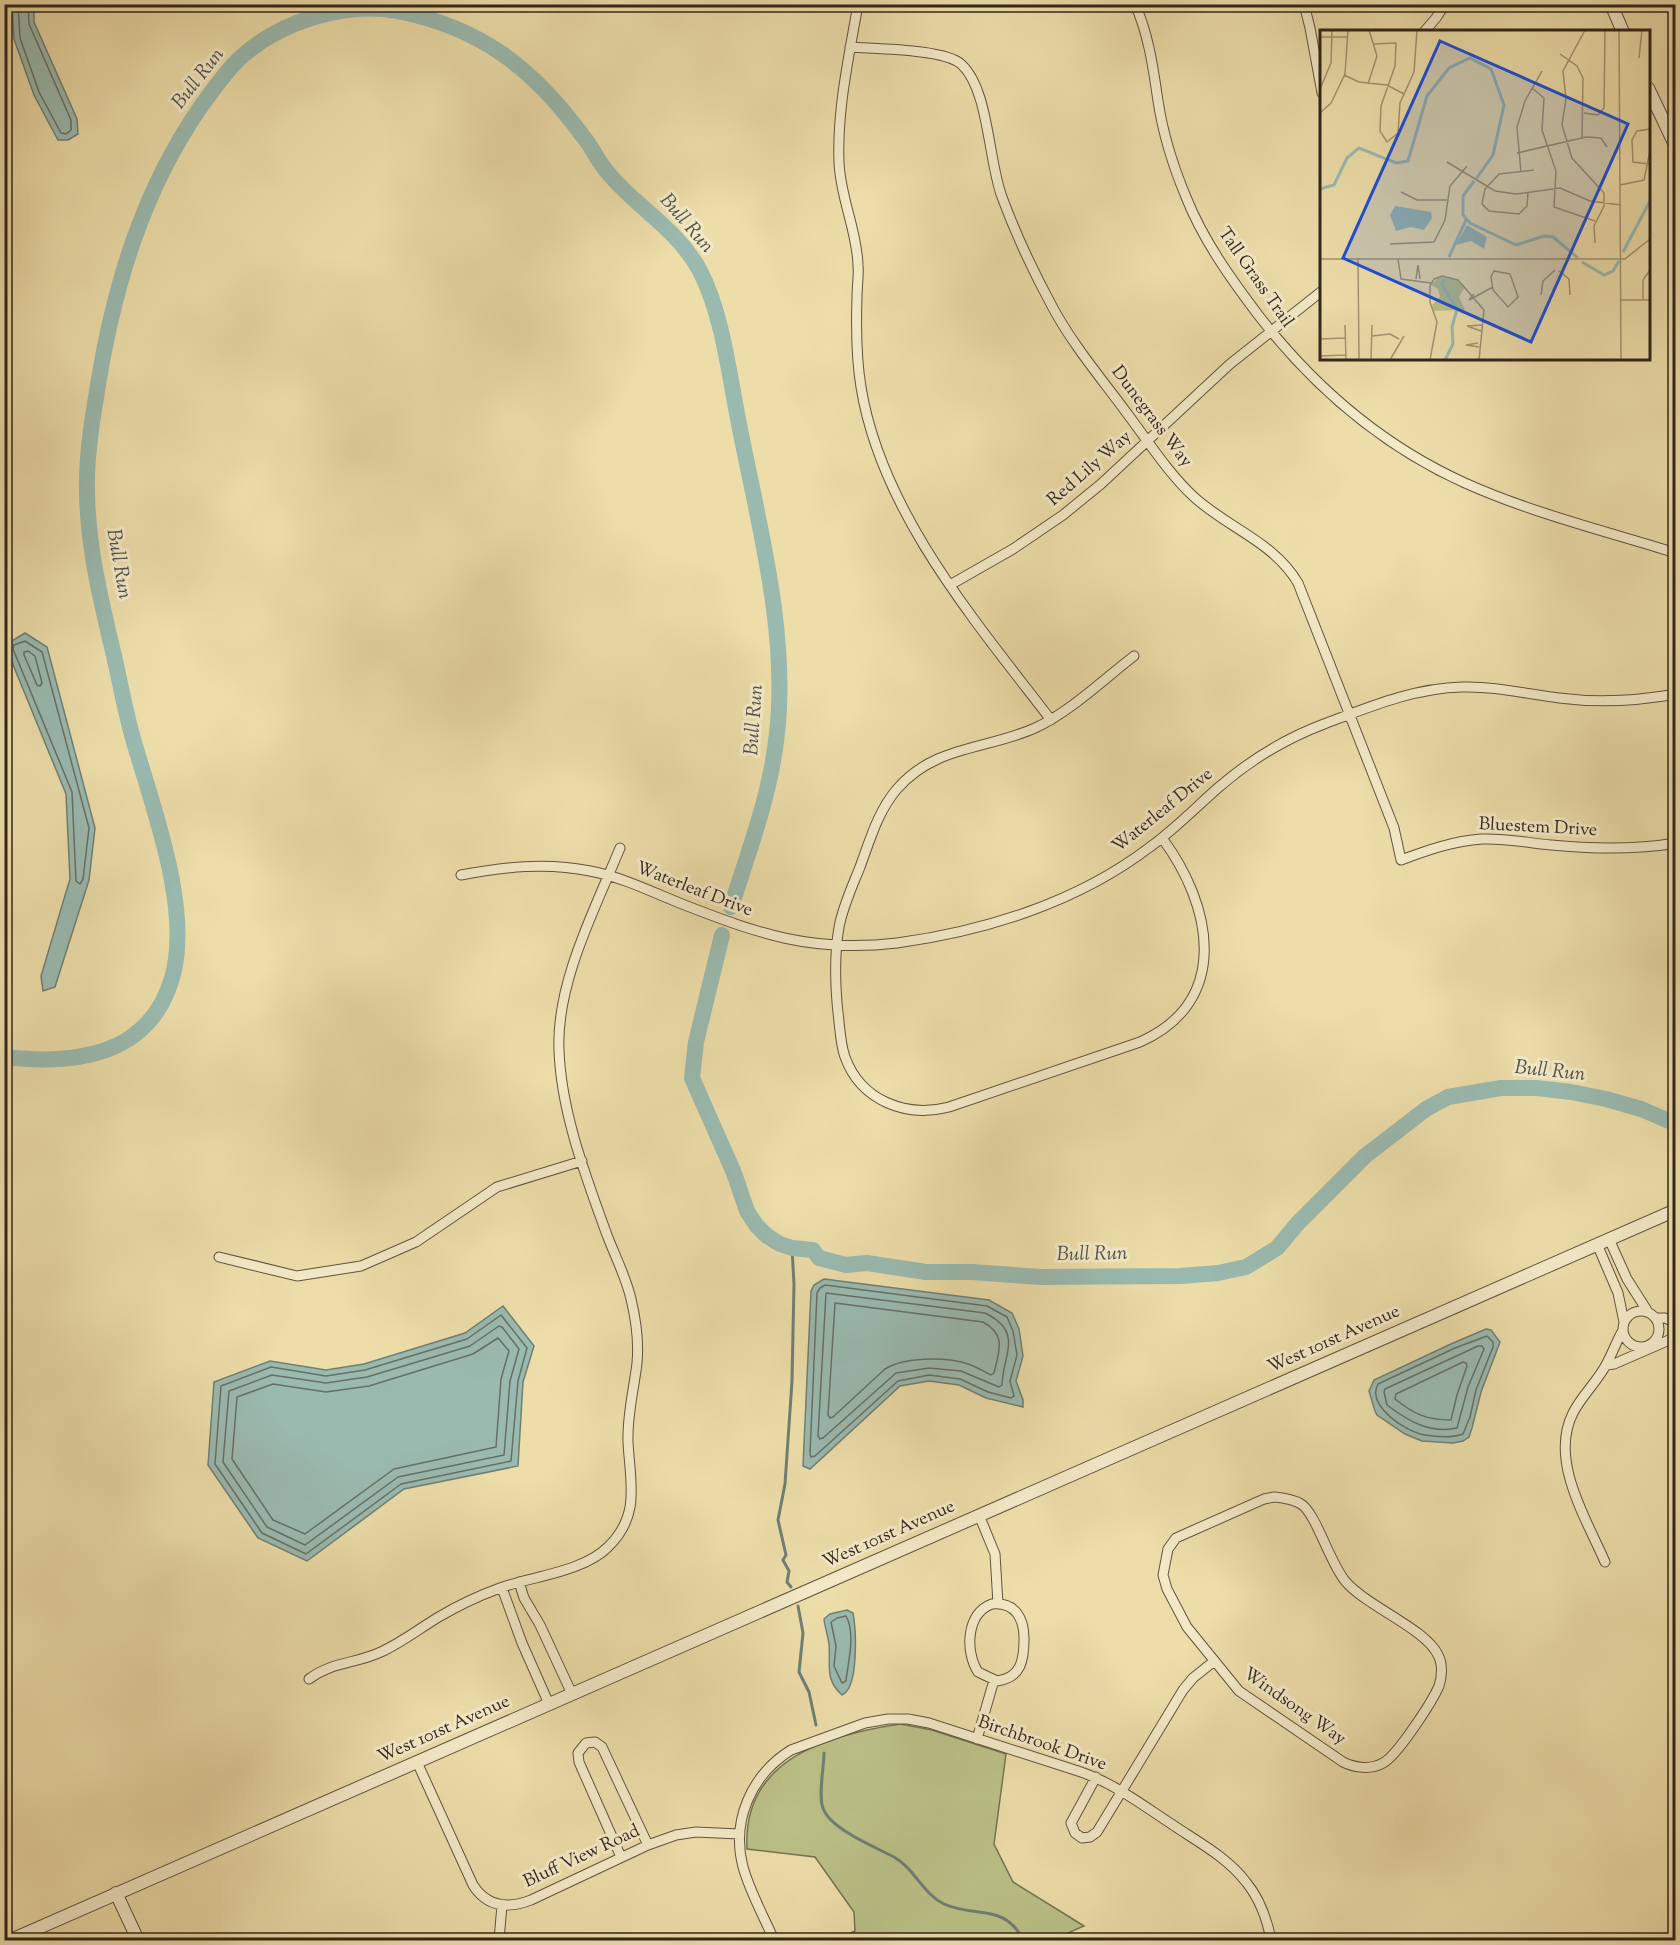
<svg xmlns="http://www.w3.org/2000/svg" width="1680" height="1945" viewBox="0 0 1680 1945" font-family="'Sorts Mill Goudy',serif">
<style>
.green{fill:#bac086;stroke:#767352;stroke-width:1.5}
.water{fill:#9abab0;stroke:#707f75;stroke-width:1.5}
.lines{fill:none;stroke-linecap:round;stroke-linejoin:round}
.shore{stroke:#667066;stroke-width:1.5}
.stream{stroke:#707f75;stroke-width:3}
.river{stroke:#9abab0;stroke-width:16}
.minor-casing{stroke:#605440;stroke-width:11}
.tertiary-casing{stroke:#605440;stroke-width:14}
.minor{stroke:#f3e9c7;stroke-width:9}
.tertiary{stroke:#f3e9c7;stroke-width:12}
.labels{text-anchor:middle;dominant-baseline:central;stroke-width:6;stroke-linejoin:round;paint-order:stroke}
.street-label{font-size:18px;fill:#32261d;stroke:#f3e9c7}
.water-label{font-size:20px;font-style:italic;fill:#515249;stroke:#f3e9c7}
.inset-river{fill:none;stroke:#9abab0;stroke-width:3}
.inset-road{fill:none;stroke:#a29471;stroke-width:1.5}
.view{fill:#1d4ed8;fill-opacity:0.15;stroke:#1d4ed8;stroke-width:3}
.inset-edge{fill:none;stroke:#32261d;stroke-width:3}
</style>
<rect width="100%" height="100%" fill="#ecdda9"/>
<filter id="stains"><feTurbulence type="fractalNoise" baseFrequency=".00333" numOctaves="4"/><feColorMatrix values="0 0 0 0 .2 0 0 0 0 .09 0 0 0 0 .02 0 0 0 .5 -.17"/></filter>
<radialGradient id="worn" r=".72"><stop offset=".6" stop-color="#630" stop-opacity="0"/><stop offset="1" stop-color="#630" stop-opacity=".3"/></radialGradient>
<path class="green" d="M900 1724 932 1730 1006 1754 994 1844 1013 1882 1084 1926 1052 1940H834L855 1931 854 1912 815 1857 747 1849C742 1759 827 1735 900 1724Z"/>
<path class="water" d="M12 5H34V22L77 119 78 134 68 140H58L34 95 14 39Z
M25 633 47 647 95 828 89 880 55 987 43 991 41 976 70 879 66 794 5 645Z
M824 1279 989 1300 1012 1313 1019 1329 1023 1356 1016 1381 1023 1400V1407L986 1398 959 1385 929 1381 900 1386 810 1469 803 1466 811 1291 814 1285Z
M503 1306 534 1346 523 1382 518 1466 404 1489 307 1561 258 1538 208 1465 214 1382 270 1361 326 1370 364 1364 465 1333Z
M1486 1329 1491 1330 1500 1342 1481 1392 1472 1428 1469 1437 1463 1441 1453 1443 1422 1441 1405 1434 1377 1415 1375 1411 1369 1391 1374 1380 1453 1343Z
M847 1610 853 1613C856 1630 859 1688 842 1695 824 1679 831 1664 829 1644 828 1636 825 1628 824 1619L830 1614Z"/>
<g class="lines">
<path class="shore" d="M18 4 20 38 39 92 61 133 66 134 71 130V120L29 24 28 4
M25 641 42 652 89 828 83 879 80 884 76 881 72 792 13 649 14 645Z
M28 651 35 656 42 683 40 686 37 685 24 655V652Z
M825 1285 987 1306 1007 1317 1013 1331 1017 1355 1010 1381 1014 1396 1011 1398 988 1392 960 1379 929 1375 898 1381 815 1456 811 1457 810 1454 817 1293 820 1288Z
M826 1293 985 1313C1024 1332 1003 1354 1002 1385L999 1387 961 1371 929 1368 896 1373 823 1438 820 1439 818 1436Z
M835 1303 983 1322C1007 1335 999 1351 994 1373L991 1375C982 1371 974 1365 965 1363 944 1357 904 1357 885 1369L833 1417 830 1418 828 1415Z
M501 1315 527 1348 518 1381 511 1461 401 1484 306 1554 262 1533 215 1464 221 1386 271 1367 326 1376 365 1370 467 1339Z
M499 1326 502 1327 519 1349 510 1381 504 1455 398 1477 305 1545 267 1527 223 1462 229 1391 272 1375 326 1383 367 1377 470 1346Z
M1487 1336 1493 1342V1347L1476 1390 1470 1417 1463 1434C1452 1438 1437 1437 1425 1435 1406 1432 1366 1406 1378 1384L1455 1348Z
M498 1338 509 1351 501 1379 496 1447 394 1469 305 1534 273 1520 232 1459 237 1397 273 1384 326 1392 369 1386 473 1354Z
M1478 1346H1482L1484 1349 1468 1387 1457 1428C1430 1434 1408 1421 1387 1405L1384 1392 1385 1389Z
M1463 1362 1466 1363 1467 1366 1457 1395 1451 1420C1426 1420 1414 1414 1395 1399L1396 1394Z
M846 1616C856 1634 848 1662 846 1681L842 1683 834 1666 836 1646 831 1622 837 1618Z"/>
<path class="stream" d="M791 1587 787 1582 789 1571 783 1560 786 1555 778 1520 785 1484 792 1381 794 1284 792 1248
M798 1606 803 1633 799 1672 809 1692 816 1725
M824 1753C824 1768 818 1795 823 1808 830 1829 875 1847 894 1857 915 1869 923 1894 944 1904 978 1919 1002 1902 1024 1940"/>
<path class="river" d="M722 935 696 1042 692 1078 734 1173 747 1211 756 1225 767 1236 780 1244 792 1248 813 1250 819 1258 846 1265 867 1263 926 1272H972L1040 1277 1180 1276 1218 1273 1246 1267 1277 1248 1298 1223 1365 1156 1426 1109 1448 1097 1501 1088H1537L1571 1092 1606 1099 1641 1109 1676 1124
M4 1057C74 1065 149 1057 172 978 192 910 153 808 134 742 126 715 121 687 115 660 102 605 88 550 87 493 86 457 92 421 98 385 114 286 143 189 202 105 214 89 225 72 240 58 279 22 344 1 397 11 480 27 533 68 582 135 590 144 595 155 602 165 630 204 677 227 700 271 724 317 730 383 741 434 760 530 788 635 777 733 771 793 749 850 731 907"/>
<g class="minor-casing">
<path id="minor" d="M858 4C849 57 837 109 839 162 840 197 857 230 858 265 859 275 857 286 857 297 856 327 856 357 861 387 881 512 976 622 1051 720
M1135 4C1149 36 1153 67 1158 101 1163 134 1173 166 1186 197 1203 240 1231 279 1259 316 1315 388 1381 445 1465 483 1532 513 1605 531 1676 553
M1304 4 1310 28 1322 93
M1424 32 1436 18 1445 4
M850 47C875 49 944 49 961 64 989 89 988 160 1002 197 1016 235 1034 273 1053 308 1073 345 1101 378 1126 412 1148 441 1168 473 1194 497 1228 528 1274 542 1298 583L1394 828 1401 860C1428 850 1453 841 1482 839 1505 838 1528 843 1551 845 1592 849 1635 850 1676 843
M950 585 1013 549 1063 515 1101 484 1230 364 1322 291
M1134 656C1104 679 1070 712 1035 728 986 750 935 745 897 789 878 811 870 840 860 867 852 887 843 906 839 927 834 956 835 984 838 1013 840 1027 840 1043 845 1057 861 1101 906 1118 949 1107L1140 1042C1232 1001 1212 905 1162 838
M461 875C504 867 546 862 590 871 622 877 652 892 682 904 759 934 812 953 897 943 986 931 1078 902 1150 847 1175 829 1196 807 1219 787 1249 761 1287 738 1324 724 1369 707 1414 688 1462 687 1495 686 1526 694 1559 698 1598 703 1637 701 1676 694
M1609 1239 1627 1279 1648 1312
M1597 1244 1618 1293 1624 1322
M219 1257 297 1276 361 1266 416 1242 497 1187 582 1161
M1623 1329a18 18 0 1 1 36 0a18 18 0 1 1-36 0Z
M1656 1318H1665L1676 1323
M1607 1365 1614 1364 1676 1337
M1274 1497C1283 1498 1293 1499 1301 1504 1316 1513 1330 1564 1346 1582 1368 1607 1426 1629 1438 1655 1443 1664 1442 1677 1439 1686 1432 1702 1397 1756 1383 1763 1371 1770 1355 1768 1343 1762L1239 1691 1187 1627 1167 1589 1163 1575 1168 1549 1176 1538 1264 1499Z
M979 1515 995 1554 998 1604
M1605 1562C1586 1518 1549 1460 1573 1413 1582 1395 1598 1381 1607 1363 1613 1352 1617 1340 1623 1330
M519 1582 524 1598 540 1625 572 1694
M502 1588 522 1643 549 1704
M992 1604C1016 1602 1024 1619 1024 1639 1024 1660 1021 1678 997 1681L978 1672C965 1652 966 1613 992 1604Z
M309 1679C333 1661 357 1664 383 1651 402 1642 419 1629 437 1618 457 1606 478 1596 500 1588 533 1576 583 1572 608 1547 641 1515 630 1482 628 1442 627 1415 634 1389 637 1363 639 1342 636 1320 631 1299 626 1277 615 1256 607 1235 586 1177 561 1112 559 1050 556 983 595 909 620 848
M977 1739 994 1680
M417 1762 473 1885C487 1907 508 1909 531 1900L648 1845 676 1835 696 1832 739 1834
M1096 1777 1071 1823 1075 1833 1082 1838 1090 1837 1097 1832 1183 1690 1193 1678 1213 1662
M621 1857 579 1762 578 1753 586 1743 595 1742 602 1747 648 1845
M499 1940 502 1905
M774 1940C764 1917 750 1892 743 1867 731 1821 751 1775 791 1750L865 1723 888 1719H908L929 1723 1078 1771C1112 1782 1141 1804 1170 1823 1196 1841 1226 1856 1246 1882 1260 1899 1267 1919 1271 1940"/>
</g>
<g class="tertiary-casing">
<path id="tertiary" d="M1611 4 1623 32
M1648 88 1676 147
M116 1893 138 1940
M11 1940 1676 1210"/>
</g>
<use href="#minor" class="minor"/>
<use href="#tertiary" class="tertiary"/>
</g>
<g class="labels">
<g class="street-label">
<text transform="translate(1255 278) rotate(55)">Tall Grass Trail</text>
<text transform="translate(1151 417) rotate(53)">Dunegrass Way</text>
<text transform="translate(1090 469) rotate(-41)">Red Lily Way</text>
<text transform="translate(1163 811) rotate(-39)">Waterleaf Drive</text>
<text transform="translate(1538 828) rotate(3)">Bluestem Drive</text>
<text transform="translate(694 890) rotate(21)">Waterleaf Drive</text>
<text transform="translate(1334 1340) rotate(-24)">West 101st Avenue</text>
<text transform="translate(889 1535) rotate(-24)">West 101st Avenue</text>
<text transform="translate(1294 1707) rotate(35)">Windsong Way</text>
<text transform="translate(444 1730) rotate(-24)">West 101st Avenue</text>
<text transform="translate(1042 1744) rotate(19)">Birchbrook Drive</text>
<text transform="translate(582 1857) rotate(-25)">Bluff View Road</text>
</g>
<g class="water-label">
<text transform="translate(199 79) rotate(-52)">Bull Run</text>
<text transform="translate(686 224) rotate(49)">Bull Run</text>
<text transform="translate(118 564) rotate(80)">Bull Run</text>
<text transform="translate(755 720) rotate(-86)">Bull Run</text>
<text transform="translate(1550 1072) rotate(6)">Bull Run</text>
<text transform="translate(1092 1255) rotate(-1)">Bull Run</text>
</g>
</g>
<g transform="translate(1320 30)">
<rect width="330" height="330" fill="#ecdda9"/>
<path d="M119 247 134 248 145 257 139 267 145 280 114 281 112 275 120 267 118 259 111 255Z" fill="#bac086"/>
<path d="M75 176 111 182 112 188 104 200 91 197 76 201 70 185ZM147 195 167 207 164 219 151 211 136 215Z" fill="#9abab0"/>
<path class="inset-river" d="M154 151 143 166V185L150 193 196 215 224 206 233 207 258 228M0 159 14 155 27 128 39 118 76 133 88 131 107 66 129 38 150 28 171 39 184 75 173 125 156 149M303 222 330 171M129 227 146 190M262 232 284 245 293 241 299 231M124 249 122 255 137 279 132 297 133 314 125 330"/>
<path class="inset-road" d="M265 0 243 41 246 69 242 95 252 128 284 163V176L274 196 275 213M299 0 301 330M0 7H28M54 14 76 13 75 36 61 76 60 101 67 112 78 103 80 73 94 42 97 0M240 24 257 36 263 48 262 108M319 28 322 0M24 45 39 52 67 55 84 64M48 54 57 26 49 0M212 58 224 68 222 100 236 141 234 177 275 191M0 59 11 33 12 0M0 83 11 73 25 44 28 0M264 83 278 85 284 78 285 0M197 123 266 107 281 108 287 117M127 132 175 161 196 164 240 158 270 171 301 175M329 134 313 132 312 110 317 101 330 99M201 143 197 97 205 71 222 41M300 155 324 150 330 121M81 162 97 170H127M208 162 207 176 199 184 169 181 162 174 165 159 179 144 214 140M70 214 114 212 125 190 130 156 147 136M38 228 39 330M0 229H305L330 209M78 229 81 249 111 253M174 241 190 244 198 267 188 277 173 260 171 247ZM239 241 249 249 250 265M96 249 98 235 100 249M154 264 149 270 173 257M221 265 223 251 235 240M301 270H330M323 270V250L330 240M25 295 26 330M161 301 147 296 163 295M52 306 70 304 79 309M0 309 25 308M158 313 146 315 159 317M0 326 26 325M51 330 52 295M70 330 84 306M110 330 117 292 110 272V256L114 249 122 246 138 250 164 280 159 330"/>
<path class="view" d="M120 11 308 94 211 312 23 228Z"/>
<rect width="330" height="330" class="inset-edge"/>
</g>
<rect width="1680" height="1945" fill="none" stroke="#ecdda9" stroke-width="24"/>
<rect x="6" y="6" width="1668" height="1933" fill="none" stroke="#32261d" stroke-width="3"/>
<rect x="12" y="12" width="1656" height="1921" fill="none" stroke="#32261d" stroke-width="1.5"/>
<rect width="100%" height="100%" filter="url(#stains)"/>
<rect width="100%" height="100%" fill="url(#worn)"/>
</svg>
